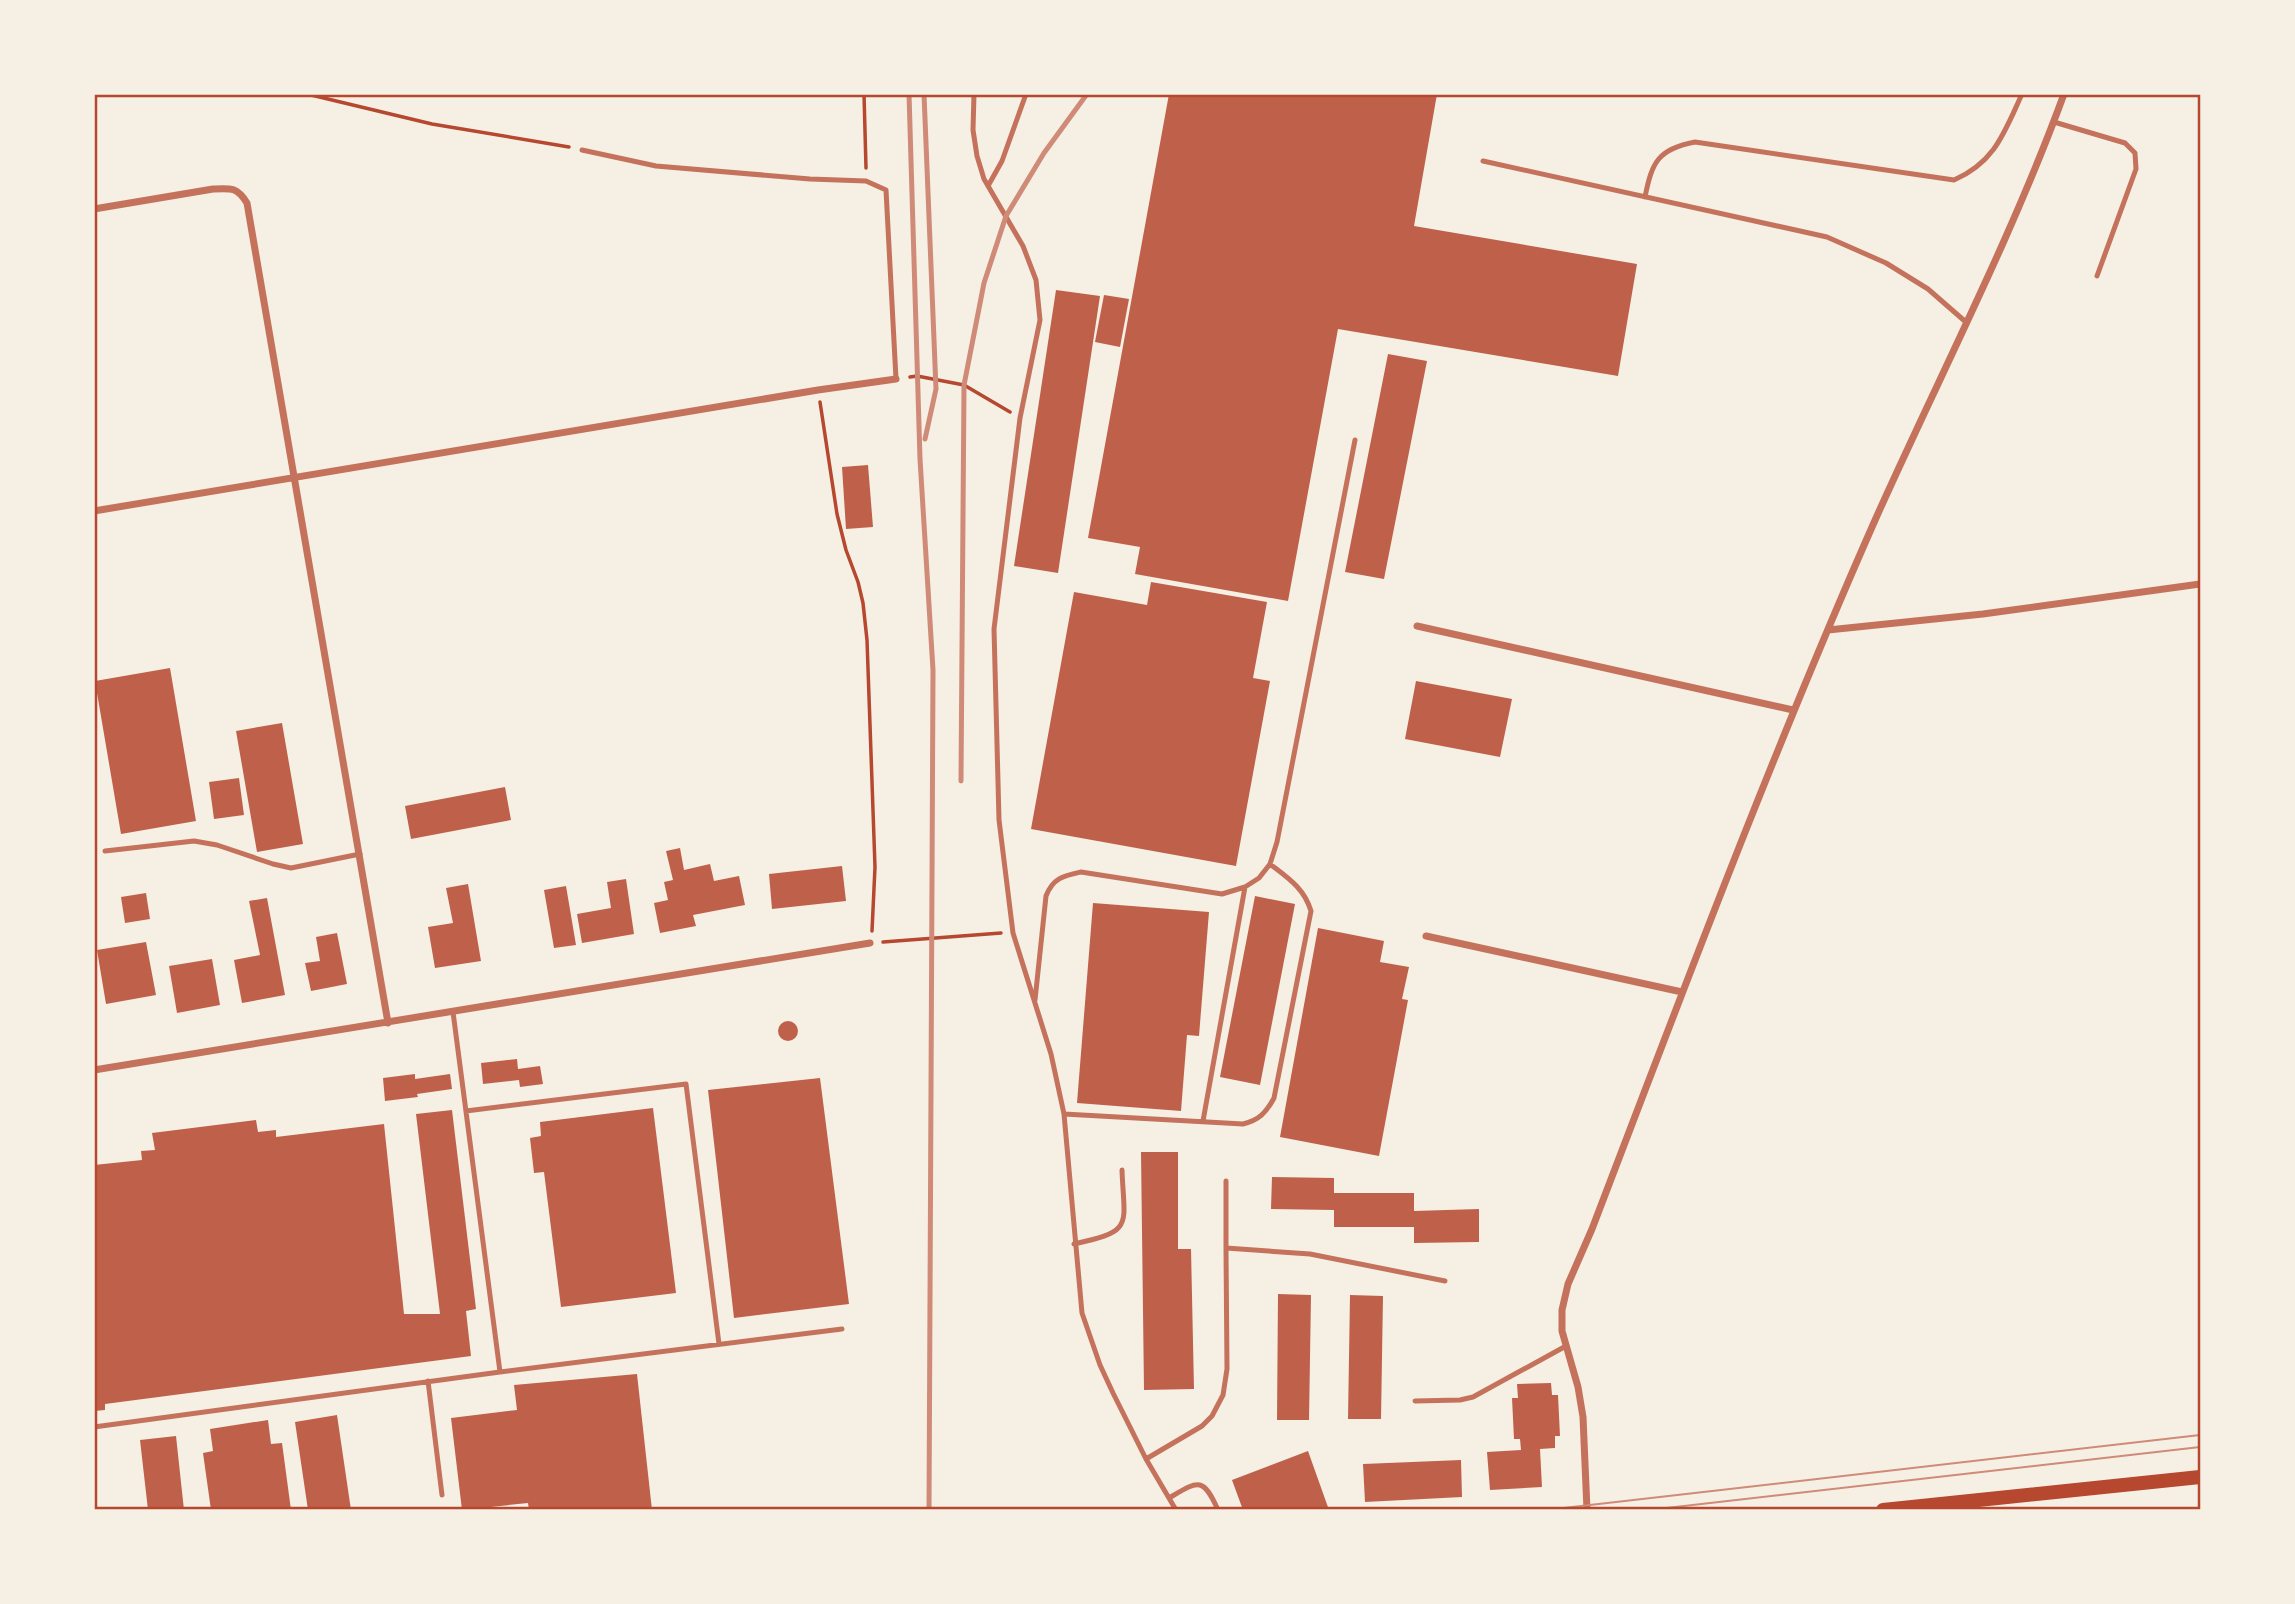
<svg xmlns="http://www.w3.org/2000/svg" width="2295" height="1604" viewBox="0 0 2295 1604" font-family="'Archivo Narrow',sans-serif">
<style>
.building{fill:#bf614a}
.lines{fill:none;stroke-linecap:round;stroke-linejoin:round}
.path{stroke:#b5482f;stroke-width:3.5}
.service{stroke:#c5725c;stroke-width:5}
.minor{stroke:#c5725c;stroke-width:7}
.secondary{stroke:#b5482f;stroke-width:14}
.tram{stroke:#cf8b77;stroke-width:2}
.rail{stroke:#cf8b77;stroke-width:5}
.neatline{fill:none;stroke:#b5482f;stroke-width:2.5}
</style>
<rect width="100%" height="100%" fill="#f6efe4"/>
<path class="building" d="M1169 94H1437L1414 226 1637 264 1618 376 1338 329 1288 601 1135 574 1140 547 1088 538Z
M1056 290 1100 296 1058 573 1014 566Z
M1104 295 1129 299 1120 347 1095 342Z
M1388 354 1427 361 1384 579 1345 572Z
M868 465 873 527 846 529 842 467Z
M1151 582 1267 602 1253 678 1270 681 1236 866 1031 829 1074 592 1147 605Z
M170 668 196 821 121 834 95 681Z
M1416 681 1512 699 1500 757 1405 739Z
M282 723 303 844 257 852 236 731Z
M239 778 244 815 214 819 209 782Z
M505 787 511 820 411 839 405 806Z
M680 848 684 870 710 864 714 881 739 876 745 905 693 915 696 926 660 933 654 903 668 900 664 882 673 880 666 851Z
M842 866 846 901 772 909 769 874Z
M626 879 634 934 582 943 577 914 611 908 607 882Z
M468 884 481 961 435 968 428 927 453 923 446 888Z
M566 886 576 945 554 948 544 890Z
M146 893 150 919 125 923 121 897Z
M1255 896 1295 904 1260 1085 1220 1077Z
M267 898 285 995 242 1003 234 960 260 955 249 901Z
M1093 903 1209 912 1199 1036 1187 1035 1181 1111 1077 1103Z
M1318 928 1384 941 1380 962 1409 967 1402 999 1408 1000 1379 1156 1280 1137Z
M337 933 347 984 311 991 305 963 320 961 316 937Z
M146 942 156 995 106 1004 97 950Z
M212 959 220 1005 177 1013 169 966Z
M778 1031a10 10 0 1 1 20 0a10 10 0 1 1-20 0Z
M517 1059 518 1069 540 1066 543 1084 520 1087 519 1080 483 1084 481 1063Z
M415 1074V1079L450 1074 452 1089 417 1094 418 1097 385 1101 383 1078Z
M820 1078 849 1304 734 1318 708 1090Z
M653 1108 676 1293 561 1307 544 1172 534 1173 530 1138 541 1136 540 1122Z
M452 1110 476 1309 466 1311 471 1356 105 1404V1410L94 1411V1165L142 1160 141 1151 155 1150 152 1133 256 1120 258 1132 276 1130V1137L384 1124 404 1314H440L416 1114Z
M1141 1152H1178V1249H1191L1194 1389 1144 1390Z
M1272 1177 1334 1178V1193H1414V1211L1479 1209V1242L1414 1243V1227H1334V1210L1271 1209Z
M1278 1294 1311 1295 1309 1420H1277Z
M1350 1295 1383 1296 1381 1419H1348Z
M637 1374 652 1510H529L528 1503 462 1510 451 1418 517 1410 514 1385Z
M1551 1383 1552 1395H1558L1560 1436H1555V1448L1540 1449 1542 1487 1490 1490 1487 1452 1521 1450 1520 1439H1514L1512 1398H1518L1517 1384Z
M337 1415 351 1510H308L295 1422Z
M268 1420 271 1444 282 1443 291 1510H211L203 1453 213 1451 210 1429Z
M176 1436 184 1510H148L140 1440Z
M1308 1451 1329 1510H1243L1232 1480Z
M1461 1460 1462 1497 1365 1502 1363 1464Z"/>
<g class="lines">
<path class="path" d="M307 94 432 124 569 147
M864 94 866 168
M910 377 917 376 964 385 1010 412
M820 402 837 514 846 550 858 582 863 603 867 640 875 867 872 931
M883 942 1001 933"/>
<path class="service" d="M974 94 973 130 977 156 984 179 1023 246 1036 280 1040 320 1020 418 994 629 999 820 1013 933 1051 1054 1064 1114 1082 1313 1100 1365 1113 1393 1146 1459 1176 1510
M2054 122 2125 143 2135 153 2136 169 2097 276
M582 150 656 166 810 179 866 181 886 190 896 379
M1483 161 1827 237 1886 263 1928 289 1967 323
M988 186 1002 161 1026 94
M1645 197C1652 162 1658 149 1695 142L1954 180C1995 162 2004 133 2022 94
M105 851 194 841 217 845 273 864 291 868 360 854
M1035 1000 1046 896C1053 878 1063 876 1081 872L1222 894 1245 887 1259 878 1270 864 1277 842 1355 440
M453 1012 500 1372
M466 1111 686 1084 719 1344
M1064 1114 1243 1124C1259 1120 1266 1113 1274 1098L1311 911C1304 888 1288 878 1270 864
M1203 1121 1245 887
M1226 1181V1248
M1074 1244C1135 1231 1124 1226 1122 1170
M428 1381 442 1495
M1415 1401 1460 1400 1473 1397 1566 1346
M94 1427 500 1372 842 1329
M1146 1459 1202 1426 1212 1416 1223 1395 1227 1369 1226 1248 1310 1254 1445 1281
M1169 1498C1198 1481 1203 1476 1218 1510"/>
<path class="minor" d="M94 209 213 189C231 188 237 187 247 203L388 1023
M94 511 818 390 896 379
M1417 626 1793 710
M1828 630 1983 614 2200 584
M1426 936 1682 992
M94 1070 870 943
M1587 1510 1583 1417 1578 1387 1562 1331V1310L1568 1284 1592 1229C1683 991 1773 751 1876 518 1939 377 2011 239 2064 94"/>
<path class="secondary" d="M1883 1510 2200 1477"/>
<path class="tram" d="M1546 1510 2200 1435
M1649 1510 2200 1447"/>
<path class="rail" d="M909 94 920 459 933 670 929 1510
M924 94 936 389 925 439
M961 781 964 385 984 283 1006 216 1044 153 1087 94"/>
</g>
<rect width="2295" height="1604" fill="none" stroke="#f6efe4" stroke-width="192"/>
<rect x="96" y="96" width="2103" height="1412" class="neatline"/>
</svg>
